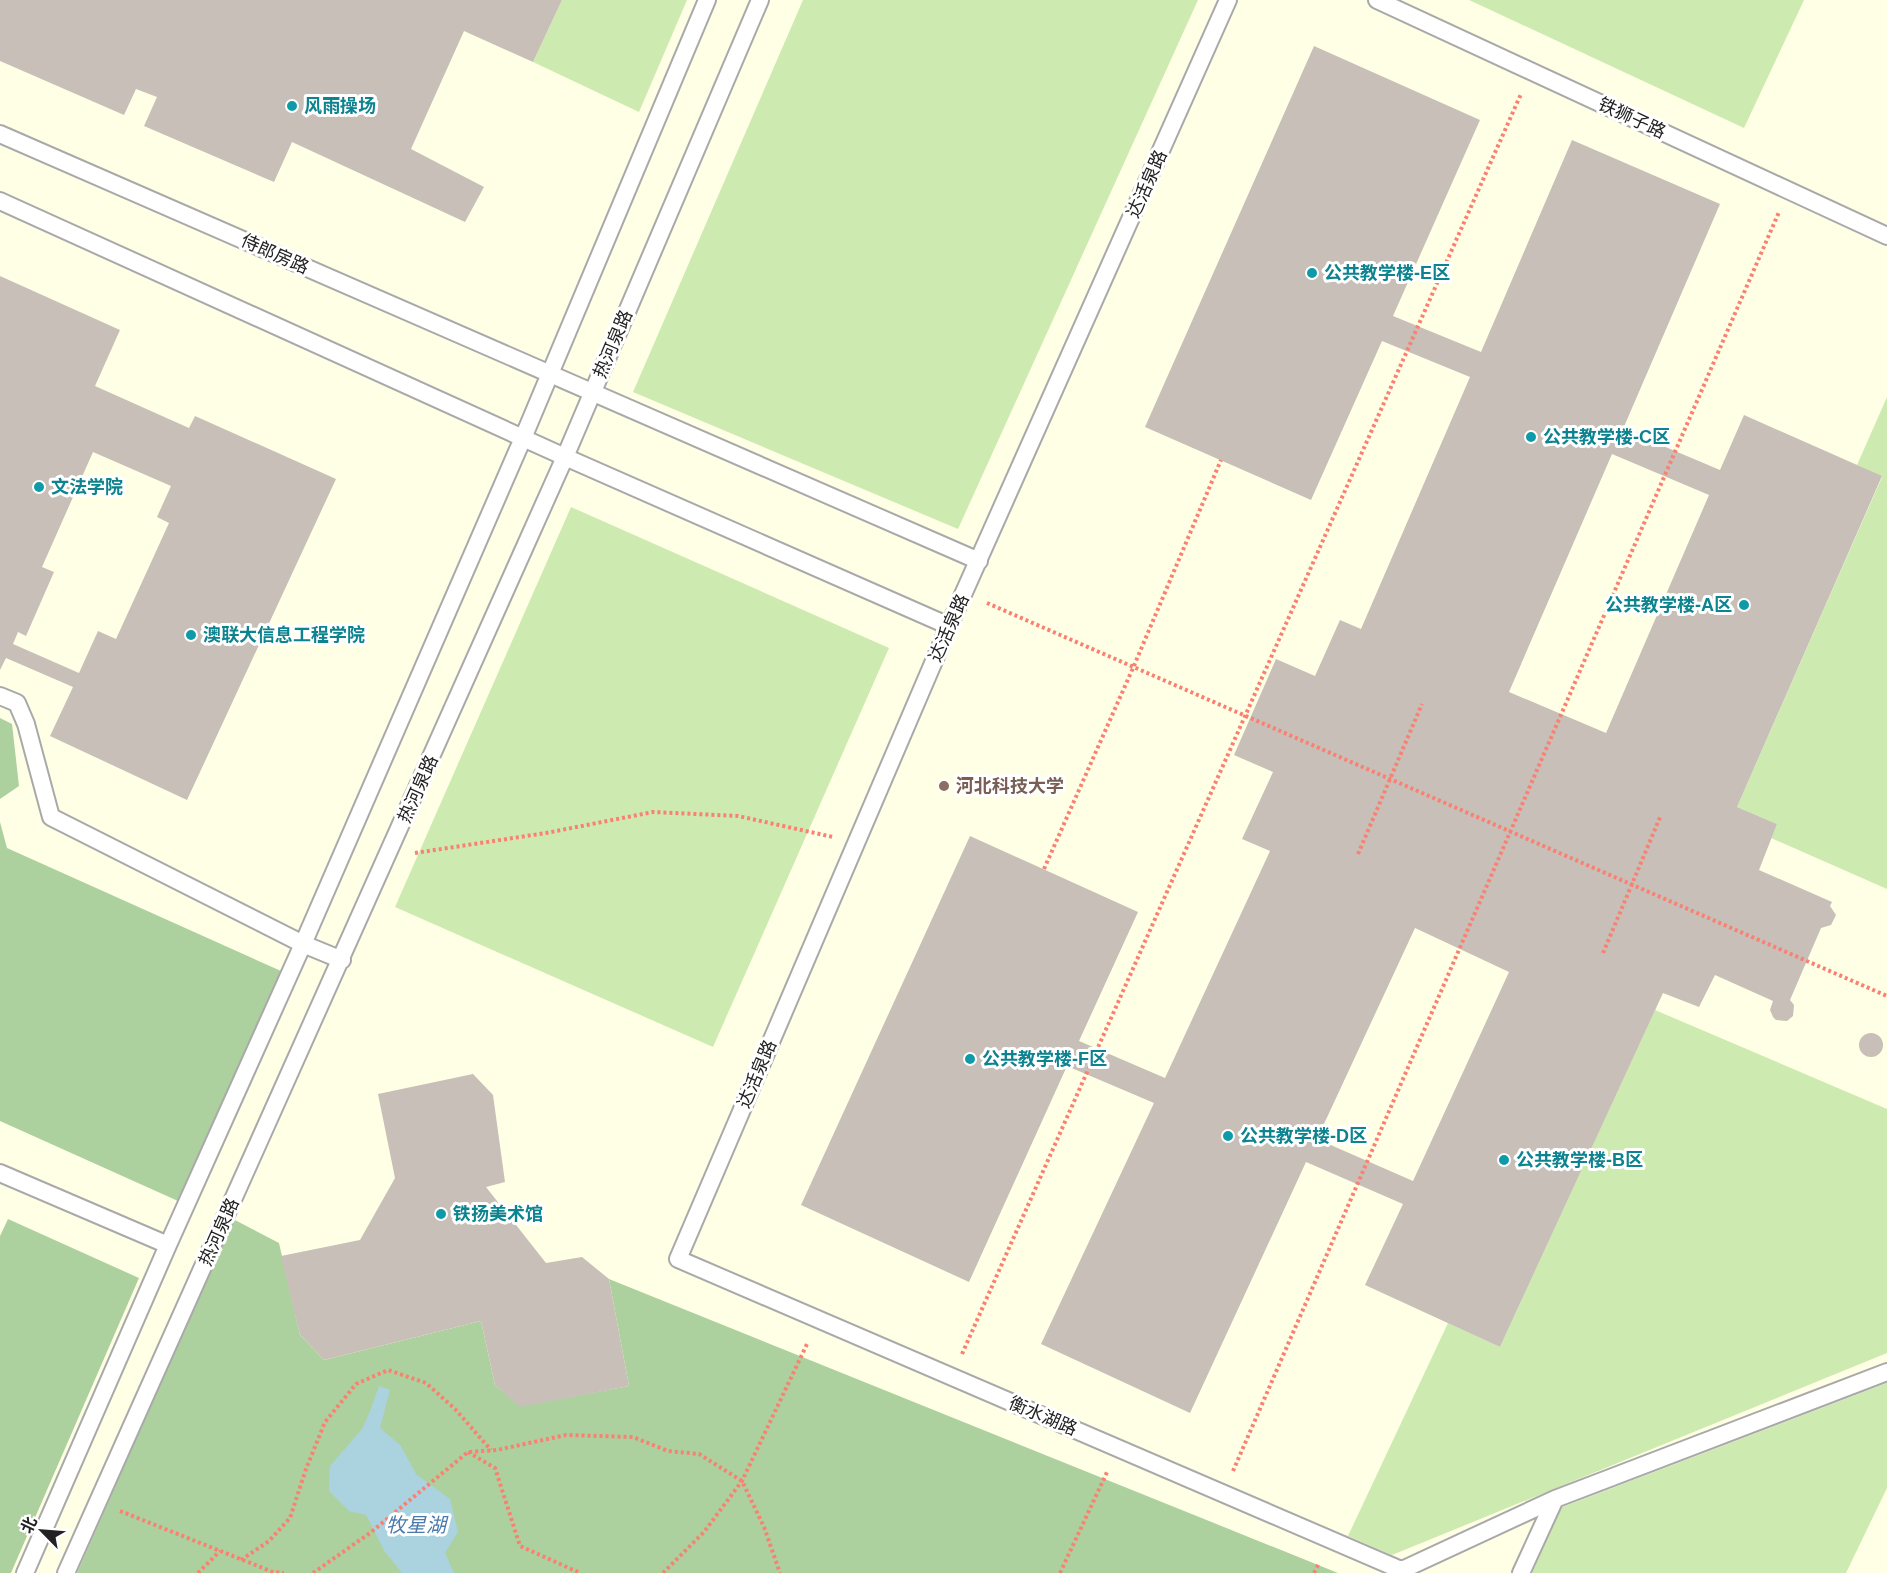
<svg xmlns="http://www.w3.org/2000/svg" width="1887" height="1573" viewBox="0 0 1887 1573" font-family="Arial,'Noto Sans SC',sans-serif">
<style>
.education{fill:#ffffe5}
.grass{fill:#cdebb0}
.forest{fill:#add19e}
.water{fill:#aad3df}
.building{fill:#c7bfb8;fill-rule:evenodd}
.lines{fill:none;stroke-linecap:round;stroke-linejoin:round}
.service-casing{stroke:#a9a9a9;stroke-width:20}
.path{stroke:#fa8072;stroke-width:4;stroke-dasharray:3 3;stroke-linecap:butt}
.service{stroke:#fff;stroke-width:16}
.culture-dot{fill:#0f9aa8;stroke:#fff;stroke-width:2}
.education-dot{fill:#8d6e63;stroke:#fff;stroke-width:2}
.labels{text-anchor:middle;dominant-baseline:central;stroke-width:6;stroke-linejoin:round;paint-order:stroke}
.culture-label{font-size:18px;font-weight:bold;fill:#0d838f;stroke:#fff;text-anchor:start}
.street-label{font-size:18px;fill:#222;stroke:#fff}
.education-label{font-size:18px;font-weight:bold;fill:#785e54;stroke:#fff;text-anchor:start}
.water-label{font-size:20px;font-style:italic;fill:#4a7aab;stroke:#fff}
</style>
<rect width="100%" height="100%" fill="#f2efe9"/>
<path class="education" d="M0 0H1887V1573H0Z"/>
<path class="grass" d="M562 0H687L639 112 533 62Z
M803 0H1198L958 529 633 392Z
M1469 0H1804L1744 128Z
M1887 397V889L1771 838 1777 824 1737 807 1882 477 1857 465Z
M571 507 889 648 713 1047 395 907Z
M1655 1010 1887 1109V1353L1392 1555 1348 1536 1448 1323 1500 1347Z
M1887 1383V1488L1846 1573H1532L1560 1508Z"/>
<path class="forest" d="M0 718 12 724 19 786 0 799Z
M0 822 7 848 281 971 178 1201 0 1121Z
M8 1219 139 1278 11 1573H0V1236Z
M233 1219 279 1243 300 1335 324 1360 481 1321 495 1385 520 1406 629 1386 609 1279 1338 1573H77Z"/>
<path class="water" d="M379 1386 390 1390 380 1428 401 1446 416 1474 450 1499 458 1532 445 1553 454 1573H402L385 1552 366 1515 349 1511 329 1491 330 1466 362 1429 369 1414Z"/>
<path class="building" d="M0 0H562L533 62 464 31 411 149 484 187 465 222 292 142 274 182 144 126 157 97 136 89 124 115 0 61Z
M1314 46 1480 120 1393 316 1481 352 1572 140 1720 204 1623 429 1720 470 1744 415 1882 476 1737 807 1777 824 1759 870 1832 902 1830 906 1836 915 1831 925 1821 928 1790 1000 1794 1005 1793 1016 1787 1021 1776 1020 1773 1017 1770 1010 1773 1001 1715 975 1699 1007 1663 993 1500 1347 1365 1285 1403 1204 1306 1162 1190 1413 1041 1344 1154 1103 1067 1066 969 1282 801 1205 970 836 1138 912 1079 1041 1165 1078 1270 851 1242 839 1273 772 1234 755 1276 659 1315 676 1340 620 1361 629 1470 377 1382 341 1311 500 1145 427ZM1612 454 1709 495 1606 733 1509 692ZM1415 928 1509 972 1413 1181 1317 1139Z
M0 276 120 330 95 386 189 428 195 416 336 479 187 800 50 736 73 687 6 658 0 670ZM93 452 171 486 157 517 169 523 116 639 98 631 79 673 13 644 18 632 26 636 54 572 42 567Z
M1859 1045a12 12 0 1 1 24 0a12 12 0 1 1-24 0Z
M473 1074 493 1095 505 1182 486 1187 546 1263 582 1257 609 1279 629 1386 520 1407 495 1385 481 1321 324 1360 300 1335 281 1256 360 1240 395 1178 378 1094Z"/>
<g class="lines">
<g class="service-casing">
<path id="service" d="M1228 0 949 626 678 1259 1408 1573
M1377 0 1887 236
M0 134 979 561
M0 201 565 457 949 626
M0 696 17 703 26 724 51 817 303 944 342 960
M0 1173 168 1245
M1402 1570 1555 1499
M25 1573 168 1245 303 944 523 438 707 0
M66 1573 565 457 760 0
M1521 1573 1555 1499 1887 1372"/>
</g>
<path class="path" d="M987 603 1887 996
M415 853 546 833 653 812 738 816 833 837
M1358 854 1422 704
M1044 869 1133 668 1221 460
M1603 953 1661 815
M962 1354 1521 94
M468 1452 495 1468 520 1546 580 1573
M1233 1471 1779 212
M120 1511 273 1572 284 1573
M241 1560 269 1541 290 1518 306 1469 325 1422 356 1384 388 1370 426 1383 455 1409 491 1450
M198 1573 220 1551
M313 1573 370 1533 468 1452 497 1450 566 1435 633 1437 668 1451 699 1454 742 1481 764 1527 780 1573
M663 1573 704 1532 742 1481 808 1342
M1060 1573 1108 1470
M1314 1573 1319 1563"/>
<use href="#service" class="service"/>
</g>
<g class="culture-dot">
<circle cx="292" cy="106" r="6"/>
<circle cx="1312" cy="273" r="6"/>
<circle cx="1531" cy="437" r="6"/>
<circle cx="39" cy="487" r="6"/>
<circle cx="1744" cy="605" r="6"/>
<circle cx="191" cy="635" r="6"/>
<circle cx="970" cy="1059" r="6"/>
<circle cx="1228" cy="1136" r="6"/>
<circle cx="1504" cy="1160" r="6"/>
<circle cx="441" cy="1214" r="6"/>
</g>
<circle class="education-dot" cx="944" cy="786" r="6"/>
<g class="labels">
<g class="culture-label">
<text x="304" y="106">风雨操场</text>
<text x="1324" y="273">公共教学楼-E区</text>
<text x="1543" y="437">公共教学楼-C区</text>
<text x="51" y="487">文法学院</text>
<text x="1732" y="605" text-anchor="end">公共教学楼-A区</text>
<text x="203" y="635">澳联大信息工程学院</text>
<text x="982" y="1059">公共教学楼-F区</text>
<text x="1240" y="1136">公共教学楼-D区</text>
<text x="1516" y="1160">公共教学楼-B区</text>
<text x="453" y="1214">铁扬美术馆</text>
</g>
<g class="street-label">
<text transform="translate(1632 118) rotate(25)">铁狮子路</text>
<text transform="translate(1147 184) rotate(-66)">达活泉路</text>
<text transform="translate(275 254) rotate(24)">侍郎房路</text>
<text transform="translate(613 344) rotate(-67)">热河泉路</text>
<text transform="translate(949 628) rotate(-66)">达活泉路</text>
<text transform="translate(418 789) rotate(-66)">热河泉路</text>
<text transform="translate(757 1074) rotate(-67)">达活泉路</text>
<text transform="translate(219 1232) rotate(-66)">热河泉路</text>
<text transform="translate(1043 1416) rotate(23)">衡水湖路</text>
</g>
<g class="education-label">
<text x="956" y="786">河北科技大学</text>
</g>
<g class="water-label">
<text x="416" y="1525">牧星湖</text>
</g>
</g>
<g transform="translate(42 1531) rotate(295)" stroke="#ffffff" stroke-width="4.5" paint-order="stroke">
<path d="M0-4.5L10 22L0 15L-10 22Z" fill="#222222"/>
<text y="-9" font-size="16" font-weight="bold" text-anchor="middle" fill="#222222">北</text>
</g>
</svg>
